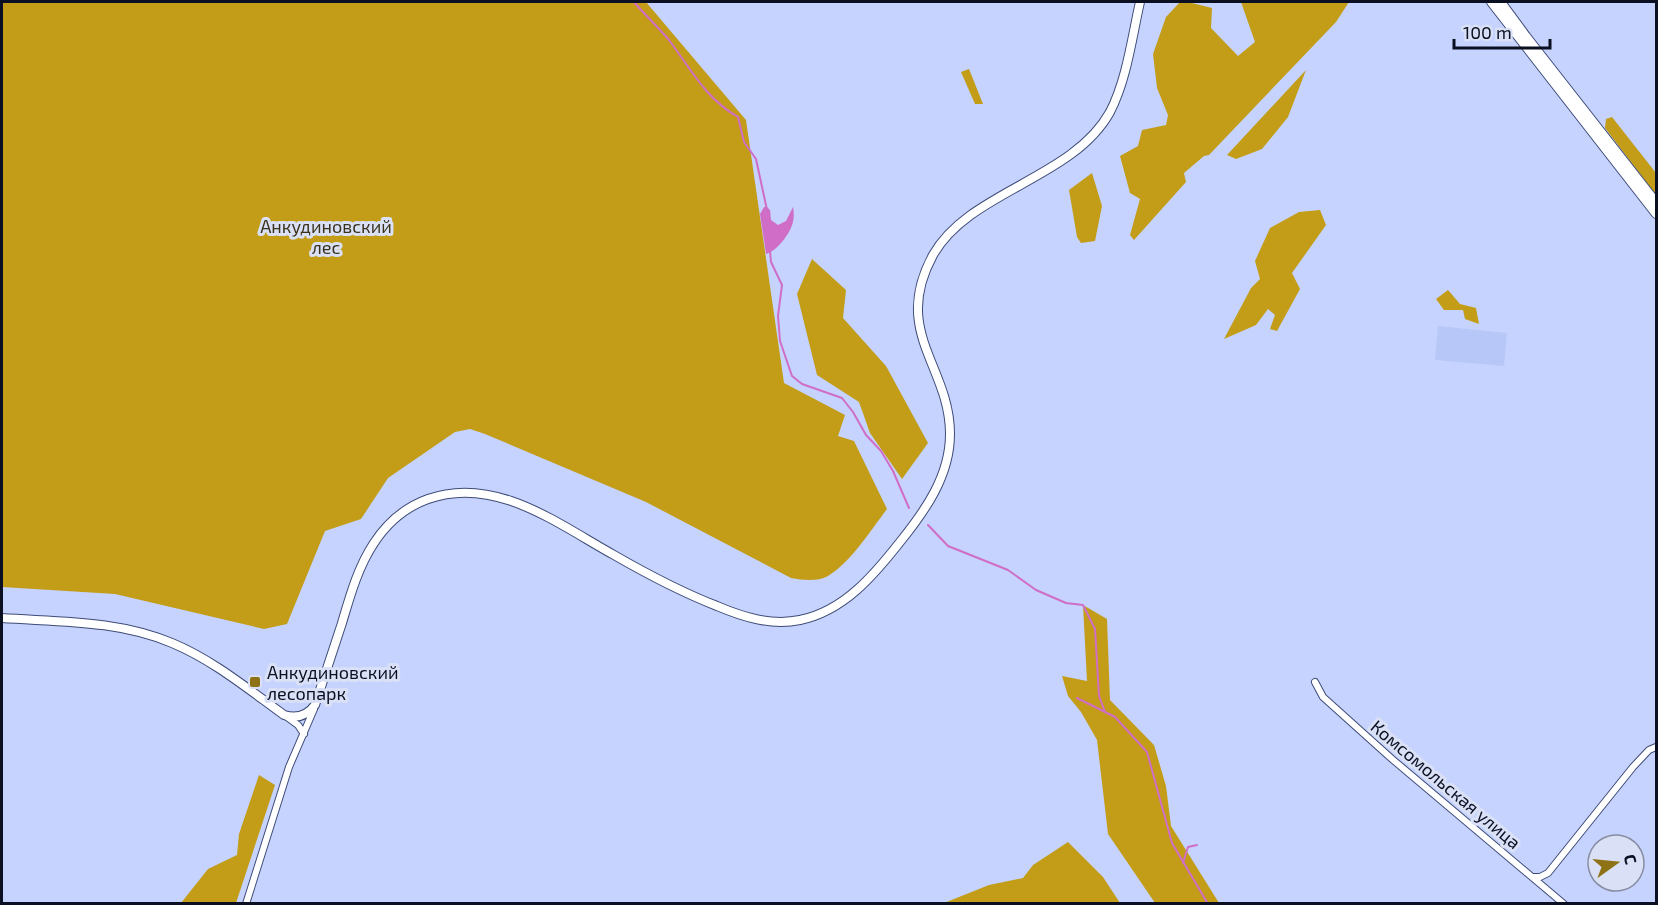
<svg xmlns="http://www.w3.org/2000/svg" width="1658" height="905" viewBox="0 0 1658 905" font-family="'Exo 2',sans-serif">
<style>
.built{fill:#b7c7f7}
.green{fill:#c39d17}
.water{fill:#d06ec7}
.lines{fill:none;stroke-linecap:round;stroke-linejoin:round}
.stream{stroke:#d06ec7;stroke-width:2}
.street-casing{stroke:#3e4b78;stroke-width:8}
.secondary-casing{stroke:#3e4b78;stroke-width:10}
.street{stroke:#fff;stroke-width:6}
.secondary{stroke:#fff;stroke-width:8}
.poi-dot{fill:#8e7216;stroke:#dae1f7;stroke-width:2}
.labels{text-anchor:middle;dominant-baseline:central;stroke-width:6;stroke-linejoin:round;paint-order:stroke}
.park-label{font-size:18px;fill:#3a321a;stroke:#dae1f7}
.poi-label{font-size:18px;fill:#0a0f21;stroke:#dae1f7;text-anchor:start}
.street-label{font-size:18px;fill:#0a0f21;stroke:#dae1f7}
</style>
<rect width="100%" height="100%" fill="#c5d3fe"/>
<path class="built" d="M1438 326 1507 333 1504 366 1435 360Z"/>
<path class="green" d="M2 2H646L746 120 784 383 845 415 838 436 854 441 887 509C871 530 850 563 828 576 817 582 802 580 791 578L646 502 485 434 470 429 455 432 388 478 361 519 325 531 287 624 264 629 115 594 2 587Z
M1180 2H1188L1212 8 1211 28 1238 56 1255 42 1241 2H1349L1336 22 1209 155 1204 156 1184 173 1186 182 1134 240 1130 235 1140 199 1130 193 1120 156 1138 146 1142 130 1166 125 1168 115 1157 88 1153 54 1166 17Z
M969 69 983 104H975L961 72Z
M1306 70 1288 117 1262 149 1236 159 1227 155Z
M1612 117 1656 173V195L1605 128 1606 119Z
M1092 173 1102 206 1095 241 1081 243 1077 237 1069 190Z
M1320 210 1326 225 1292 273 1300 289 1277 331 1270 329 1275 315 1268 309 1256 325 1224 339 1251 288 1260 279 1255 261 1270 228 1299 212Z
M812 259 846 290 843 318 886 366 928 443 902 479 870 433 859 402 817 375 797 294Z
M1448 290 1460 304 1476 308 1479 324 1465 319 1463 310H1444L1436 299Z
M1083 605 1107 619 1110 700 1154 745 1166 786 1171 826 1219 903H1155L1108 834 1097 740 1081 712 1068 696 1062 676 1087 681Z
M259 775 275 785 236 903H181L208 869 237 855 239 834Z
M1068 842 1103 877 1120 903H944L989 885 1023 878 1033 865Z"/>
<path class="water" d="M764 207H767L770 210 771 220 778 225 786 221 793 207C794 212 794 217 793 222 790 234 777 251 766 254L760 214Z"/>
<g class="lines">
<path class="stream" d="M634 2C645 15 658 27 669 40 690 68 706 99 738 117L744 142 756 159 767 210
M770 251 771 262 782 285 778 316 780 341 792 376 802 384 842 398 853 412 866 435 881 451 893 471 909 508
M928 525 948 546 1008 570 1036 590 1066 603 1083 605 1095 629 1099 696 1105 712
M1077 698 1115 717 1147 752 1172 843 1208 904
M1183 863 1188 847 1197 845"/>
<g class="street-casing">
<path id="street" d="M1315 682 1323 697 1392 759 1564 904
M287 717 298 725 304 734
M1534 877H1540L1548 873 1633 767 1649 750 1656 747
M246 904 289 767 314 709"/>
</g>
<g class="secondary-casing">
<path id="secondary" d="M1491 2 1656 214
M1501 2 1526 36 1656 202
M2 618C59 622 118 620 172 643 213 660 248 689 284 715 297 719 307 716 315 705 324 678 333 650 342 623 350 596 358 567 374 543 387 523 406 507 428 499 495 475 558 524 614 555 647 574 681 592 717 606 743 617 771 626 800 620 844 611 874 575 900 542 925 511 950 476 950 434 950 366 891 332 933 255 969 191 1073 179 1110 112 1127 79 1132 37 1140 2"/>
</g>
<use href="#street" class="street"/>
<use href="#secondary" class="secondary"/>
</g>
<rect class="poi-dot" x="249" y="676" width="12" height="12" rx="3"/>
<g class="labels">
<g class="park-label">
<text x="326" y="226">Анкудиновский<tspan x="326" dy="21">лес</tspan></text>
</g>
<g class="poi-label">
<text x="267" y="672">Анкудиновский<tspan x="267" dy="21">лесопарк</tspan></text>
</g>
<g class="street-label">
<text transform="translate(1446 784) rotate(40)">Комсомольская улица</text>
</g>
</g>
<rect width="1658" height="905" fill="none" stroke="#0a0f21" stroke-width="6"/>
<g transform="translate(1616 863) rotate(75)"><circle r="28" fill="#dae1f7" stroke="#878da1" stroke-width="1.5"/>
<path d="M0-4.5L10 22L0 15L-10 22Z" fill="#8e7216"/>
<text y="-9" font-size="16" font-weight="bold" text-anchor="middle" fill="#0a0f21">С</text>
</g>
<path d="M1454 39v9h96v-9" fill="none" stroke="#0a0f21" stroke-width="3"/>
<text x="1463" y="39" font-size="18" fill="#0a0f21" stroke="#dae1f7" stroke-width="4.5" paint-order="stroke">100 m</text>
</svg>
